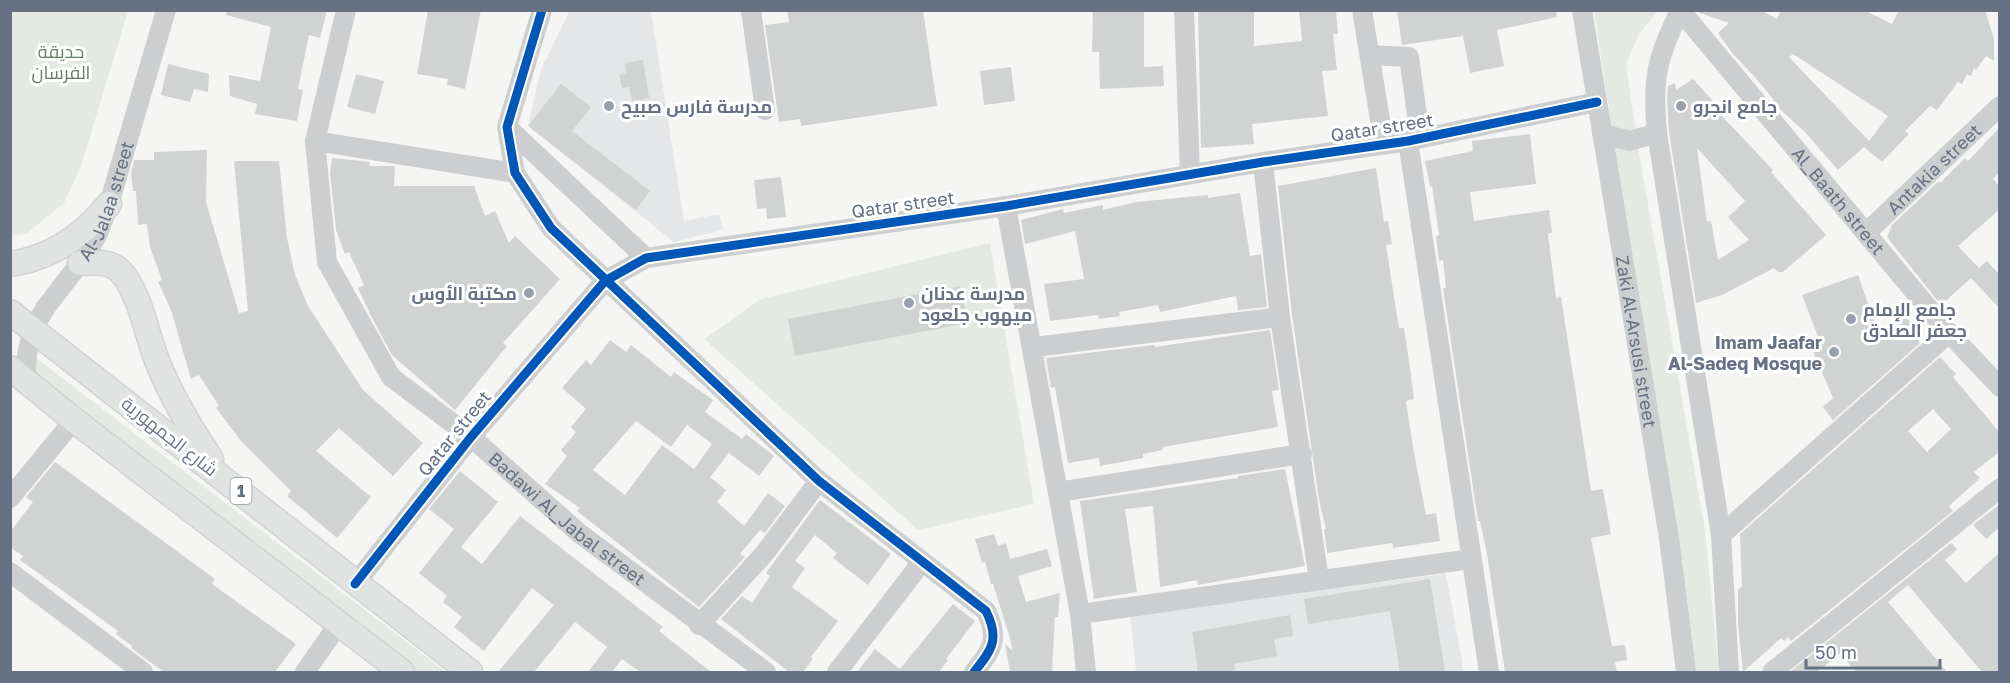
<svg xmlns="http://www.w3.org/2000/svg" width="2010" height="683" viewBox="0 0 2010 683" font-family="'Golos Text',Cairo,sans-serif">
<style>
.built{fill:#e5e6e7}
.green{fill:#e4e9e3}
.building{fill:#d1d2d2;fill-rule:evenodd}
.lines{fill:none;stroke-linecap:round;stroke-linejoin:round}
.major-casing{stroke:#d1d2d2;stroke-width:27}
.minor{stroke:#cdcecf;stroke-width:20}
.major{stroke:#e1e2e2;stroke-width:24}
.cycleway-casing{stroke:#fff;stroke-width:13}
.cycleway{stroke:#0057b8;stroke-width:9}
.poi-dot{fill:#98a0ab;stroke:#fff;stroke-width:2}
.labels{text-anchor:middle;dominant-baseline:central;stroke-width:6;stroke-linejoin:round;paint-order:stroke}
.shield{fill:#fff;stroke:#949ca9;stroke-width:1.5}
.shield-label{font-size:16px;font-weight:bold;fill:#667184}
.park-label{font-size:18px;fill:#657c65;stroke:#fff}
.poi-label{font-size:18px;font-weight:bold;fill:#667184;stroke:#fff;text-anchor:start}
.street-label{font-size:18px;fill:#667184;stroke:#fff}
</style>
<rect width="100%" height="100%" fill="#f5f6f4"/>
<path class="built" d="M651 11 684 221 719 214 723 230 674 242 528 126 540 72 569 12Z
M1446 574 1464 672H1136L1130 613Z"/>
<path class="green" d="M11 10 128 11 81 166 64 203 27 233 11 236Z
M1594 11H1658L1639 34 1626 64 1638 147 1705 530 1719 672H1694Z
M990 243 1034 504 918 530 704 339 761 299Z
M36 358 446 672H415L34 380Z"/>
<path class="building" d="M227 10H327L320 38 309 35 298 89 303 90 297 121 255 114 257 104 230 96 229 75 260 81 271 27 226 15Z
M428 10H481L465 89 447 85 448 79 417 74Z
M787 10H923L937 106 801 126 800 119 779 122 765 25 789 22Z
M1093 10H1144V67L1163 66 1164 86 1100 89 1099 52H1092Z
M1198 10H1254V46L1302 41 1299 10H1336L1338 34H1333L1337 70 1322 71 1328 116 1252 124 1254 144 1201 148Z
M1397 10H1556L1557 17 1497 30 1504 66 1470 73 1463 36 1402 45Z
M1700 10H1761L1777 19 1781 10H1864L1892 24 1899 10H1985L1994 39V61L1986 56 1976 70 1974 68 1971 76 1967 74 1962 84 1958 82 1937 110 1930 106 1905 131 1909 134 1882 162 1864 147 1866 145 1838 170 1805 132 1772 102 1774 100 1754 76 1733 54 1718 33 1729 23 1700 13ZM1793 54 1888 116 1869 141 1789 57Z
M643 60 649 98 632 101 629 87 622 88 619 75 626 73 625 63Z
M168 64 209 74 208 92 194 89 190 102 161 95Z
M1011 67 1015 101 984 105 980 71Z
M356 74 384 81 375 114 347 107Z
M1693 79 1722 111 1720 114 1773 170 1771 172 1826 235 1783 272H1778L1774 268 1722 295 1696 303 1669 132 1667 98 1668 86 1675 83 1676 90ZM1697 148 1745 201 1728 217 1749 240 1718 260 1711 221 1707 222Z
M561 84 591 107 572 131 650 191 636 210 528 126Z
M2000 127V172L1993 179 2000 187V209L1958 246 1979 268 1987 261 2000 275V309L1971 278 1941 305 1887 237 1892 225 1939 181 1940 183 1965 158 1968 161Z
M1530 134 1536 184 1470 192 1474 221 1549 210 1552 233 1548 234 1556 298 1561 297 1591 491 1603 489 1611 534 1591 538 1612 646 1625 645 1627 660 1615 662 1617 672H1505L1487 554 1480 521H1478L1443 288H1446L1443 260 1439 261 1436 236 1439 235 1432 186 1430 187 1425 161 1473 151 1472 141Z
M207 150 206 202 239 313 248 311 234 161H279L287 238 295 275 308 306 363 390 423 443 393 476 339 428 316 451 371 497 337 538 287 496 291 491 241 441 216 408 219 406 199 375 191 379 171 310 158 282 162 280 150 247 147 224 138 225 136 191H133L131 173 134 160H154V152Z
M332 158 370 162 369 166H395L394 186H474L485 216 495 211 509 243 515 236 560 279 503 343 507 346 455 410 392 355 371 316 358 288 364 285 349 252 345 254 336 230 330 173Z
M1376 168 1384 222 1388 221 1392 244 1386 245 1394 297 1399 328H1404L1411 375 1414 399 1406 401 1414 453 1426 515 1436 513 1440 541 1393 548 1392 543 1327 553 1324 529H1326L1319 500 1292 315 1278 186Z
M781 177 786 217 767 219 766 208 757 209 754 180Z
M1240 193 1250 256 1261 254 1267 307 1238 310 1236 296 1160 312 1158 305 1119 312 1120 316 1099 319 1098 315 1050 321 1044 284 1084 279 1075 231 1025 244 1021 220 1063 209 1064 213 1103 205V210L1136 202 1208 195V198Z
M1858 275 1881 341 1905 316 1919 333V344L1833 420 1823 407 1833 398 1812 349 1821 344 1802 295Z
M960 286 968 323 795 356 788 319Z
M1270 330 1279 390 1272 391 1278 427 1163 447V450L1143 454V458L1100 466 1099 458 1068 463 1055 387 1051 388 1046 358 1154 345 1155 347Z
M610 340 626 352 631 345 671 377 674 372 713 400 705 412 742 439 746 434 774 456 759 476 729 453 710 477 726 490 717 502 744 526 768 493 785 506 765 533 760 530 740 554 745 557 699 607 577 511 580 508 545 484 567 456 561 450 576 432 571 427 586 409 562 388 586 360 591 365ZM636 421 671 447 687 425 712 444 694 469 662 445 625 495 593 470Z
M1940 357 1956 374 1953 377 2000 433V451L1974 472 1980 478 1949 506 1953 511 1791 641 1788 637 1784 641 1781 638 1743 672 1738 624V590L1742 586 1740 534ZM1933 409 1951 429 1927 452 1908 431Z
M55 462 215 579 212 584 296 644 275 672H164L131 648 132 646 116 634 118 631 20 560 23 556 10 547V532L33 502 26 497Z
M1285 469 1305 566 1198 585 1197 580 1160 587 1153 506 1125 509 1137 592 1094 599 1080 501 1238 478V476Z
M460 471 498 502 461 547 482 564 520 516 663 627 659 631 711 672H640L622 659 612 672H588L607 647 575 622 534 672H498L554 605 532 588 484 651 454 627 462 617 443 602 447 596 419 573 454 529 429 509Z
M820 500 891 554 868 585 833 558 837 553 815 535 795 561 805 568 792 587 838 621 811 657 813 659 803 672H789L721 619 742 596 752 603 770 576 766 573Z
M2000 504V527L1986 539 1973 525Z
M994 534 998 546 1006 543 1010 559 1047 549 1052 566 1018 576 1026 602 1060 593 1058 617H1055L1052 672H1010L1005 644 1013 651 1009 635 993 584H991L985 562 982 563 975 539Z
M1951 543 1957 549 1945 560 1966 583 2000 552V672H1982L1908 585 1888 602 1947 672H1856L1840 653 1817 672H1790Z
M1430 579 1445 672H1400L1390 611 1308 624 1304 599Z
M953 604 975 621 946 659 948 660 939 672H857L875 649 900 669Z
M1290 615 1293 636 1274 639 1277 656 1234 664 1235 672H1198L1192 632Z"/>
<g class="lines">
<g class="major-casing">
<path id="major" d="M80 263C94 262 110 261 120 271 139 290 147 335 157 361 171 395 190 428 211 459
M10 264C52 258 83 236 109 204
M10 312 470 672
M10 368 74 420 402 672"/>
</g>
<g class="minor">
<path id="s1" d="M346 10 315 141 327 262 391 377 471 437 579 533 766 672"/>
<path d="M542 10 507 127 515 173 551 228 819 481 986 611C1000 639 992 650 974 672"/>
<path d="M751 10 765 110"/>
<path d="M1184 10 1190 174"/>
<path d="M1362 10 1384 144"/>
<path id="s2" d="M1582 10 1669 538 1686 672"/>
<path id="s3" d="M1680 10 1949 333 2000 387"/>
<path d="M1680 11C1656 59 1652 80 1657 133L1721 535 1729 672"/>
<path d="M1370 55 1409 57 1418 122 1408 141 1489 672"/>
<path d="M507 127 646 258"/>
<path d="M1602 134 1630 141 1657 133"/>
<path d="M315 141 515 173"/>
<path d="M1263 162 1280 317 1319 580"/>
<path d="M1006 206 1080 614 1086 672"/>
<path id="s4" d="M1867 232 2000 106"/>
<path d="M1034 347 1280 317"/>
<path id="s5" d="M25 379 27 354 33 329 46 307 80 263 97 236 109 204 166 10"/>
<path d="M1058 492 1302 454"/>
<path d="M10 498 74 420"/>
<path d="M1721 535 1949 333"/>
<path d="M10 572 143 672"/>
<path d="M355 584 471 437 605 281 646 258 1006 206 1263 162 1408 141 1597 102"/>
<path d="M1080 614 1471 559"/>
<path d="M699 625 764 554 819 481"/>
<path d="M305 672 340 622"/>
<path d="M837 672 922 562"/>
<path d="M1772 672 2000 488"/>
</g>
<use href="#major" class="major"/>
<g class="cycleway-casing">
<path id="cycleway" d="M542 10 507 127 515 173 551 228 819 481 986 611C1000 639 992 650 974 672
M355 584 471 437 605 281 646 258 1006 206 1263 162 1408 141 1597 102"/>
</g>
<use href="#cycleway" class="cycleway"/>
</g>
<g class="poi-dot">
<circle cx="609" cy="106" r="6"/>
<circle cx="1681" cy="106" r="6"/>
<circle cx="529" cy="293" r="6"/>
<circle cx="909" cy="303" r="6"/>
<circle cx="1851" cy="319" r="6"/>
<circle cx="1834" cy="352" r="6"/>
</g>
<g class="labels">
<rect class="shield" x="230.5" y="478" width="21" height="26" rx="4.5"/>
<g class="shield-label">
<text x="241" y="491">1</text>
</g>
<g class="park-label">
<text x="61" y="51">حديقة<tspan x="61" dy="21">الفرسان</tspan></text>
</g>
<g class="poi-label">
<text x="621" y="106">مدرسة فارس صبيح</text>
<text x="1693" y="106">جامع انجرو</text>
<text x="517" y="293" text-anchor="end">مكتبة الأوس</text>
<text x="921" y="293">مدرسة عدنان<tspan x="921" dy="21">ميهوب جلعود</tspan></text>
<text x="1863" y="309">جامع الإمام<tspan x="1863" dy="21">جعفر الصادق</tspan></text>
<text x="1822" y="342" text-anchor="end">Imam Jaafar<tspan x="1822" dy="21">Al-Sadeq Mosque</tspan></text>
</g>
<g class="street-label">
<text transform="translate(1382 127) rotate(-9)">Qatar street</text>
<text stroke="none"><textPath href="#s4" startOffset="92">Antakia street</textPath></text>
<text stroke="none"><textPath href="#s3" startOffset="248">Al_Baath street</textPath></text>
<text stroke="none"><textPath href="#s5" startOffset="200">Al-Jalaa street</textPath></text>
<text transform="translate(903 204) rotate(-8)">Qatar street</text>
<text stroke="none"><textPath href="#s2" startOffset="336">Zaki Al-Arsusi street</textPath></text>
<text transform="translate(454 433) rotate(-51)">Qatar street</text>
<text transform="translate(170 436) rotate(38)">شارع الجمهورية</text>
<text stroke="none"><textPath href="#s1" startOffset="614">Badawi Al_Jabal street</textPath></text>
</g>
</g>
<rect width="2010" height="683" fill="none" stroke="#667184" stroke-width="24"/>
<path d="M1806 659v9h134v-9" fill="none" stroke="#667184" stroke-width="3"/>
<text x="1815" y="659" font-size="18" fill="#667184" stroke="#ffffff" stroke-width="4.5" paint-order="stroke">50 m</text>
</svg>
